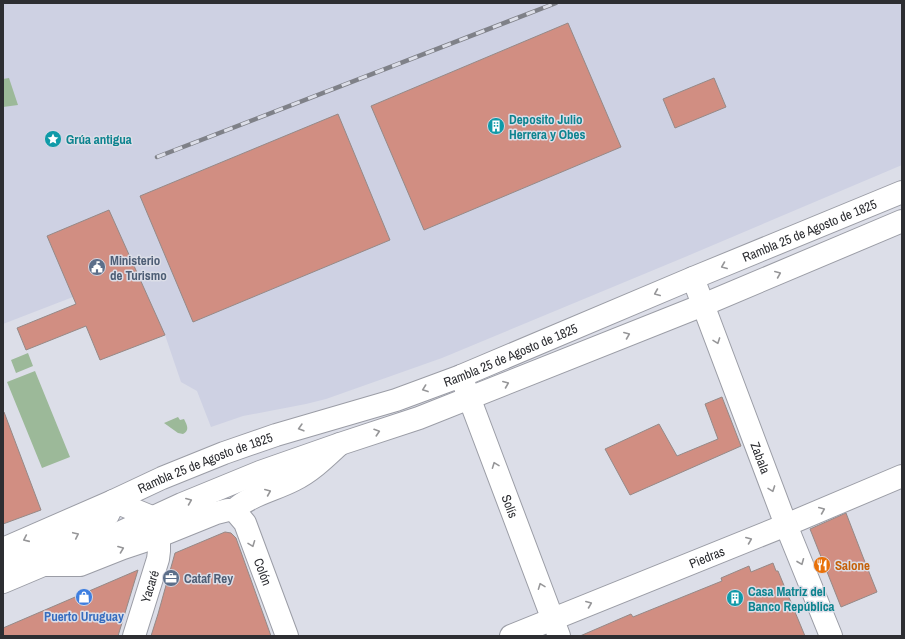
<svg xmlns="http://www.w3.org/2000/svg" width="905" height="639" viewBox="0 0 905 639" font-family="'Archivo Narrow',sans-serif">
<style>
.built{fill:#ced1e3}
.green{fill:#9cb999}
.building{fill:#d18e82;stroke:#958987}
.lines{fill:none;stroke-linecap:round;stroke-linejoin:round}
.minor-casing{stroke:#9b9da6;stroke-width:24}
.major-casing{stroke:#9b9da6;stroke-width:24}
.minor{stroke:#fff;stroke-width:22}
.major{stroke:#fff;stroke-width:22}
.rail-casing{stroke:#7f8188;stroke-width:4.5}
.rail{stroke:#dcdee8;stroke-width:3;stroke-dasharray:9;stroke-linecap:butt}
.oneway{stroke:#969698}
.labels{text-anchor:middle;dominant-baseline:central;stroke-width:3;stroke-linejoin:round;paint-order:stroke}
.culture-label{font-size:13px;font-weight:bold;fill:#0d838f;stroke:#dcdee8;text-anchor:start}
.street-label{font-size:13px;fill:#2d2e32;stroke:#dcdee8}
.service-label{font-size:13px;font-weight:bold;fill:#4e5e75;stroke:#dcdee8;text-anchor:start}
.food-label{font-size:13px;font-weight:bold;fill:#c56008;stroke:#dcdee8;text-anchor:start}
.shop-label{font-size:13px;font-weight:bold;fill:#366cbe;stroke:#dcdee8}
</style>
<rect width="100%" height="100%" fill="#dcdee8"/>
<path class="built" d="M3 3H902V165L685 257 442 358 326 399 306 404 243 416 211 427 197 391 181 382 165 335 73 297 3 324Z"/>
<path class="green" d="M9 78 18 105 3 107V79Z
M28 353 33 366 16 373 11 360Z
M35 371 70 457 42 468 7 382Z
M178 417 180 420 184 419C187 425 190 430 183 434L178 433 164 423Z"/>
<path class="building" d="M568 23 621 147 424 230 371 106Z
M714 78 726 107 675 128 663 99Z
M338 114 390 240 193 322 140 196Z
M109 210 165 335 100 360 86 326 26 350 17 328 76 304 47 236Z
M722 397 741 446 630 495 605 449 659 424 677 456 718 439 705 404Z
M3 412H4L41 510 3 524Z
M846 513 863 557 877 592 841 607 810 529Z
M225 532 231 533 236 538 271 636H151L158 614 175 553Z
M773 563 776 571H778L805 636H580L631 614 633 617 722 581 721 578 749 566 751 572Z
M138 570 118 636H3V628Z"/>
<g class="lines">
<g class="minor-casing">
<g id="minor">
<path id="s1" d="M693 278 786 525 831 636"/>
<path id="s2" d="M461 376 559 636"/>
<path id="s3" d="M234 510 245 523 287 636"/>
<path d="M43 565H80L123 548 159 536 216 513 228 510H234C250 495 275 490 294 480 312 471 326 457 340 444"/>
<path d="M3 570 96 526 108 515 110 511 113 501 154 518"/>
<path id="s4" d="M134 636 158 559 159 551V536"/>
<path id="s5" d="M511 636 786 525 902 476"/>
</g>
</g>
<g class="major-casing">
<g id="major">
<path id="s6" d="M3 549 113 501 162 478 224 453 276 435 396 400 461 376 693 278 902 192"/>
<path d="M3 582 119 533 182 504 260 472 340 444 419 418 703 305 902 221"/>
</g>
</g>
<use href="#minor" class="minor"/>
<use href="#major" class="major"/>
<g class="rail-casing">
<path id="rail" d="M157 157 556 3"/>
</g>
<use href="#rail" class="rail"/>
</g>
<defs><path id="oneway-chevron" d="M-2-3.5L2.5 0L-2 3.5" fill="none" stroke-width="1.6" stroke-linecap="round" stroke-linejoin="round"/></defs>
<g class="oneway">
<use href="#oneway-chevron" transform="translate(724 266) rotate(158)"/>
<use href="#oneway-chevron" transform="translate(778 274) rotate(-23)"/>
<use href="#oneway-chevron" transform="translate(657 293) rotate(157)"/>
<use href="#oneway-chevron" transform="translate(627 335) rotate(-22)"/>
<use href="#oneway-chevron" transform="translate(717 341) rotate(70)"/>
<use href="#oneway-chevron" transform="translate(506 384) rotate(-22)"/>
<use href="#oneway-chevron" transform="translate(425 389) rotate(160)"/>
<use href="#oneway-chevron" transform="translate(301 428) rotate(164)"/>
<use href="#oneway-chevron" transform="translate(377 432) rotate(-18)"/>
<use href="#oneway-chevron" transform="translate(495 465) rotate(-111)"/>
<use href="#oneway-chevron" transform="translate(772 489) rotate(70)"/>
<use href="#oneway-chevron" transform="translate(268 492) rotate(-23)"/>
<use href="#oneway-chevron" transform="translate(189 501) rotate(-22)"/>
<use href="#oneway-chevron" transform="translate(822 510) rotate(-23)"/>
<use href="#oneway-chevron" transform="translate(76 535) rotate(-25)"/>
<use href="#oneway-chevron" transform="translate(26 539) rotate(156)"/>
<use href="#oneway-chevron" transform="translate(749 540) rotate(-22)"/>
<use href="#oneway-chevron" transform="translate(252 544) rotate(69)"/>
<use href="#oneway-chevron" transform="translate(121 549) rotate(-21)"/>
<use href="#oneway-chevron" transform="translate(801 562) rotate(68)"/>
<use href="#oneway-chevron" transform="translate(541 586) rotate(-111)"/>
<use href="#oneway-chevron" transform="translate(589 604) rotate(-22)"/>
</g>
<defs>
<g id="building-disc" transform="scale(0.9)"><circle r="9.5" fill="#0f9aa8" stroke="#dcdee8"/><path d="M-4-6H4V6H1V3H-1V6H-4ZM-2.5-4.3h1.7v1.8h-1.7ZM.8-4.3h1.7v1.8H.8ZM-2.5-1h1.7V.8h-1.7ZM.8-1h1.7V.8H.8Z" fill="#fff"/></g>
<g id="sight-disc" transform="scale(0.9)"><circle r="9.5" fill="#0f9aa8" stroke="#dcdee8"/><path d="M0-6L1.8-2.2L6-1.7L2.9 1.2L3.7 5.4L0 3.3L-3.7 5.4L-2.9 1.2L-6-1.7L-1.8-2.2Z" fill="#fff"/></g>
<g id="civic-disc" transform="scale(0.9)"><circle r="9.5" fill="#5c6f8a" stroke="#dcdee8"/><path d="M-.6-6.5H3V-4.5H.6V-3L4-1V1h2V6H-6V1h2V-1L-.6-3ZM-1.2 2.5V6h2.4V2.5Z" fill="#fff"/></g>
<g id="restaurant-disc" transform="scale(0.9)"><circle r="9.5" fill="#e8710a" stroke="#dcdee8"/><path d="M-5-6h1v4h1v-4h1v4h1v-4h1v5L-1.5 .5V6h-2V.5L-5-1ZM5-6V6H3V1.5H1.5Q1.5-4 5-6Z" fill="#fff"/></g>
<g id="office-disc" transform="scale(0.9)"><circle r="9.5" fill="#5c6f8a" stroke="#dcdee8"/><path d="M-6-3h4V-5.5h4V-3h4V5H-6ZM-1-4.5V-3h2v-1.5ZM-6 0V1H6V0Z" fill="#fff"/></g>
<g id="shop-disc" transform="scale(0.9)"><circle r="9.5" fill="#3f7fe0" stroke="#dcdee8"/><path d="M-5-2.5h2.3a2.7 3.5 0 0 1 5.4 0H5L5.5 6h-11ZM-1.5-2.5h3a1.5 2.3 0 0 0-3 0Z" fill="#fff"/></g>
</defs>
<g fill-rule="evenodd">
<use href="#building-disc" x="496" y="126"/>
<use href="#sight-disc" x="53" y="139"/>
<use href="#civic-disc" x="97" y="267"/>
<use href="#restaurant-disc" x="822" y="565"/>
<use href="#office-disc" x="171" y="578"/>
<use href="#shop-disc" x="84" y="597"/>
<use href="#building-disc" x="735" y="598"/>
</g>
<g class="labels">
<g class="culture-label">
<text x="509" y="119">Deposito Julio<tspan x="509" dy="15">Herrera y Obes</tspan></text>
<text x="66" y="139">Grúa antigua</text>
<text x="748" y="591">Casa Matriz del<tspan x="748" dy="15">Banco República</tspan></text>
</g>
<g class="street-label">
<text stroke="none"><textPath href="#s6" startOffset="868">Rambla 25 de Agosto de 1825</textPath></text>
<text stroke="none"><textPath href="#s6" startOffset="544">Rambla 25 de Agosto de 1825</textPath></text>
<text stroke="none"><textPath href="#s1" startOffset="192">Zabala</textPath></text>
<text stroke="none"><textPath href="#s6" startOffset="220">Rambla 25 de Agosto de 1825</textPath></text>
<text stroke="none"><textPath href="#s2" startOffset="139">Solís</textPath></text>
<text stroke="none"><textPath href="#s5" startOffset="211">Piedras</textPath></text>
<text stroke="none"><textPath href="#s3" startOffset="69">Colón</textPath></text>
<text stroke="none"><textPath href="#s4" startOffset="52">Yacaré</textPath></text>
</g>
<g class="service-label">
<text x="110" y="260">Ministerio<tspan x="110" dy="15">de Turismo</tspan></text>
<text x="184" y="578">Cataf Rey</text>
</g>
<g class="food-label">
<text x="835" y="565">Salone</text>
</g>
<g class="shop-label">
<text x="84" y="616">Puerto Uruguay</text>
</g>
</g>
<rect width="905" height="639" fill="none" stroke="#2d2e32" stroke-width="8"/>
</svg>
